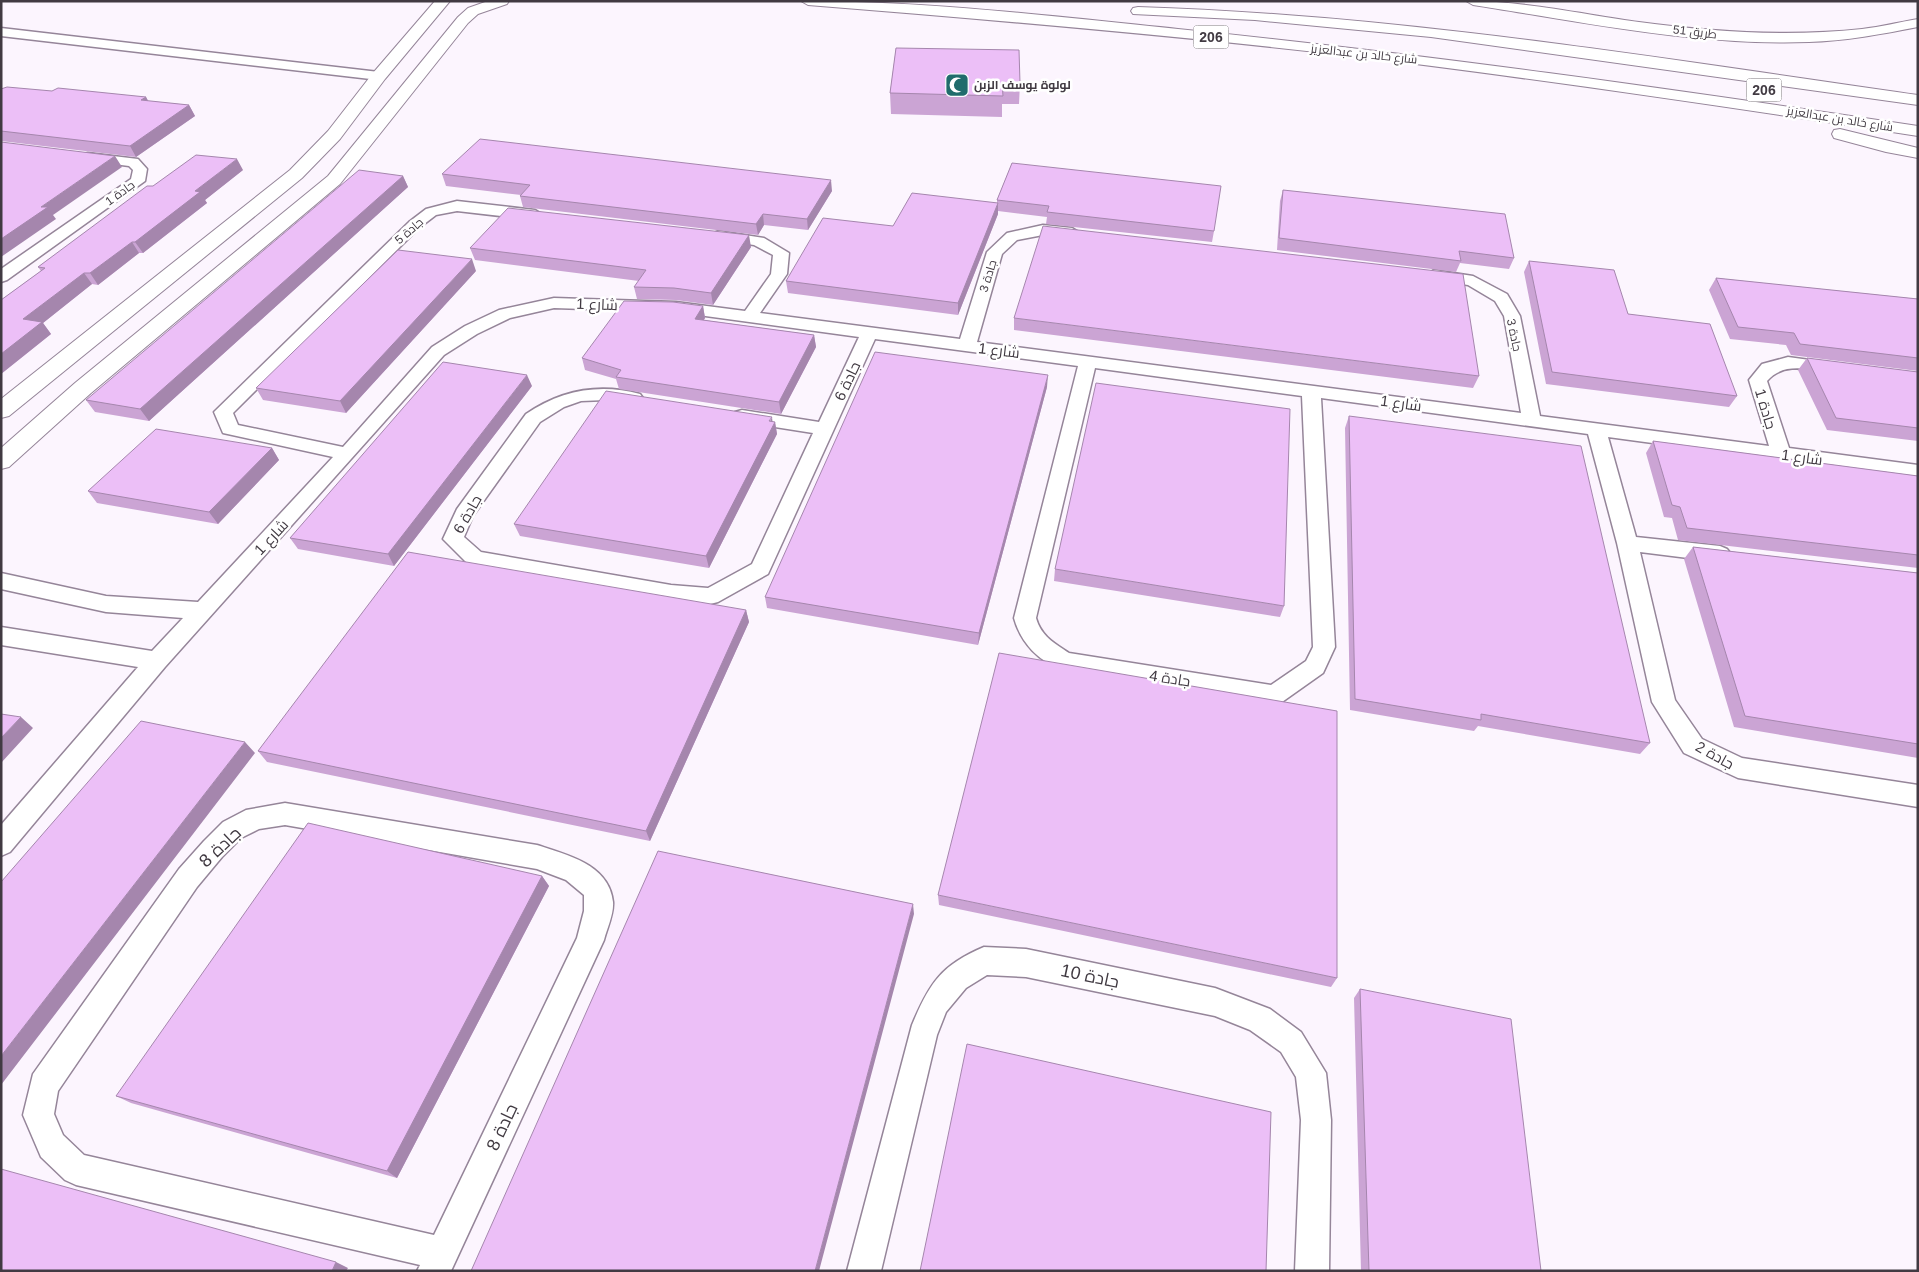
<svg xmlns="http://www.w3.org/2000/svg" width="1919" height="1272" viewBox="0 0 1919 1272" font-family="Helvetica,Cairo,sans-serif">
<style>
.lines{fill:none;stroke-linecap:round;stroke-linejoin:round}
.minor-casing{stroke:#958599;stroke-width:3}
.tertiary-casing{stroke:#958599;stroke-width:2}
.primary-casing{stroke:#958599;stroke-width:2}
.minor{fill:#fff;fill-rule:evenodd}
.tertiary{fill:#fff;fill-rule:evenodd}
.primary{fill:#fff;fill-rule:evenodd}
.wall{fill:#cba4d4}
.shaded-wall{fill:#a586ad}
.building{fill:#ecbff7;stroke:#a586ad}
.labels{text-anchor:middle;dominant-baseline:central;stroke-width:5;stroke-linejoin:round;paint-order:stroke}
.far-street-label{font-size:12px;fill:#413a42;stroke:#fff}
.far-poi-label{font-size:12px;font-weight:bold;fill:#413a42;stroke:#fff;text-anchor:start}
.shield{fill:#fff;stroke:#7a757b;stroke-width:1}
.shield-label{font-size:14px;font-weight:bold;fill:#413a42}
.street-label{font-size:15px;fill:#413a42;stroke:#fff}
.near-street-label{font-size:18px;fill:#413a42;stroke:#fff}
</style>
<rect width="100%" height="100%" fill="#fcf5fe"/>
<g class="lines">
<g class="minor-casing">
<path id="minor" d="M1 28 379 72 385 76 379 80 1 36Z
M88 153 138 159 147 169 145 181 7 280 1 282V269L131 179 133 170 129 166 83 160 81 157 83 154Z
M457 201 535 210 543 215 535 220 457 211 436 215 419 228 233 413 238 425 343 447 432 347 465 326 499 310 554 298 676 302 745 311 771 274 773 255 754 245 714 239 711 236 714 233 719 231 764 238 789 253 787 274 760 313 960 339 987 252 1007 233 1043 225 1072 228 1080 233 1077 236 1043 235 1017 240 1002 254 977 342 1521 413 1504 316 1495 301 1468 285 1434 280 1426 275 1434 270 1473 276 1507 294 1520 316 1540 416 1769 446 1749 380 1762 364 1788 357 1839 364 1842 368 1839 372 1833 373C1810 370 1784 361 1767 381L1789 448 1918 465V479L1608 437 1636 537 1720 546 1727 549 1731 554 1727 559 1720 562 1640 552 1675 700 1702 739 1742 758 1918 785V807L1738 778 1684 753 1652 702 1617 543 1588 434 1321 398 1335 647 1323 673 1282 702 1274 704 1064 670C1039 662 1021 643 1014 618L1078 366 875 339 768 574 718 602 710 604 671 601 475 567 468 564 443 539 457 509 526 414C561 390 600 383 640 394L643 398 640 402 634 404 606 400 581 401 564 407 540 422 473 516 464 537 481 552 671 585 708 588 752 564 813 433 742 422 735 420 733 416 735 412 742 410 819 422 859 337 676 312 554 308 510 318 477 334 444 355 165 667 10 852 1 856V825L138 667 1 645V627L152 651 183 618 106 612 1 589V573L106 596 198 602 333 457 223 433 214 412 409 222 426 209ZM1095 368 1302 396 1313 647 1306 661 1271 685 1069 653C1054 643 1041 636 1036 618Z
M285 803 537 845C567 855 609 864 613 902 614 914 607 928 604 940L451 1271H417L420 1265 76 1185 65 1180 41 1157 23 1115 33 1074 179 869 204 841 223 822 246 810ZM285 825 537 869 566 880 584 895V911L577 938 434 1235 84 1155 63 1135 54 1114 58 1091 197 887 222 857 241 838 259 829Z
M984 947 1026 949 1215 988 1270 1009 1301 1032 1326 1073 1331 1120 1329 1271H1295L1301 1120 1296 1077 1281 1052 1250 1030 1215 1016 1026 977 987 975 966 988 946 1012 937 1035 881 1271H847L912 1025C929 984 941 965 984 947Z"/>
</g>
<g class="tertiary-casing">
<path id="tertiary" d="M435 1H450L385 79 340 139 302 178 9 416 1 418V399L290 170 328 131 373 73Z
M488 1H509L507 4 478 14 468 23 340 184 91 393 9 467 1 469V448L75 383 328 176 458 17 468 8Z
M1466 1C1525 1 1581 14 1639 22 1713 32 1787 37 1862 29 1881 27 1899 22 1918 19V27C1882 34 1846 41 1809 42 1696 46 1584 22 1473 5Z"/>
</g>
<g class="primary-casing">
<path id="primary" d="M801 1C927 1 1053 16 1178 29 1426 54 1672 89 1918 126V136C1723 106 1529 77 1334 54 1159 34 983 19 808 5Z
M1138 7C1400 15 1659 58 1918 95V105L1431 37 1255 20 1133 14 1131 11 1133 8Z
M1840 129 1918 148V158L1886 152 1834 138 1832 134 1834 130Z"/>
</g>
<use href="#minor" class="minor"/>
<use href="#tertiary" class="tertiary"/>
<use href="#primary" class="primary"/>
</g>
<path class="wall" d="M896 48 1020 83 1019 104H1002V117L891 114 890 93Z
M1 89 146 97 148 101 189 105 195 116 136 157 1 141Z
M1012 163 1214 231 1212 242 1046 224 1047 217 998 211V214L958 315 788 293 786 281 893 226 997 203V200Z
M243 170 205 200 207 203 143 253H139L98 285 92 284 43 323 51 334 1 374V300L41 271 38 267 153 186Z
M442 174 832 191 808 230 764 225 758 235 523 207 520 196 521 195 446 186Z
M403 176 408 187 149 421 95 412 86 400Z
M1283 190 1514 258 1509 269 1460 263 1456 272 1277 250 1280 201Z
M751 247 713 305 676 300 637 299 634 287 639 281 475 260 470 248Z
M1529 261 1628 314 1737 396 1729 407 1546 384 1524 272Z
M476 271 346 413 263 400 256 388Z
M1716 278 1918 299V371L1791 355 1786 345 1730 339 1709 290Z
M703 306 705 318 704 320 814 335 816 347 781 414 619 389 616 379 585 370 582 358Z
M1014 318 1479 376 1473 388 1014 330Z
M1807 358 1918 372V441L1827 430 1798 370Z
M532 386 394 566 298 549 290 538Z
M1047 387 978 645 767 608 765 597Z
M1349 416 1650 743 1640 754 1478 726 1474 731 1350 710 1345 428Z
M772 422H775L777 434 709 568 520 536 514 524Z
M1653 441 1918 476V568L1678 540 1672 518 1664 517 1646 453Z
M272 448 279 460 218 524 97 503 88 491Z
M1693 547 1918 573V758L1734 727 1684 559Z
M1055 569 1284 606 1280 617 1054 581Z
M746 610 749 622 650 841 267 762 258 751Z
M542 876 549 886 397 1178 131 1103 116 1096Z
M938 895 1337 978 1331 987 939 905Z
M1360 989 1541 1271H1361L1354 998Z"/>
<path class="shaded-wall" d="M146 97 152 108 141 100Z
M189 105 195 116 136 157 130 146Z
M115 156 122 167 53 215 56 219 1 257V239L41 207Z
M237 159 243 170 205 200 207 203 143 253 135 242 195 191Z
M403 176 408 187 149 421 140 409Z
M831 180 832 191 808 230 807 219Z
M998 203V214L958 315V303Z
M763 214 764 225 758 235 756 224Z
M749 235 751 247 713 305 711 293Z
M132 242 139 253 98 285 90 273Z
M472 259 476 271 346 413 340 401Z
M84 273 92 284 43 323 51 334 1 374V354L23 319Z
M703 306 705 318 697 330 695 319Z
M814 335 816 347 781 414 779 402Z
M527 375 532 386 394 566 388 554Z
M1048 375 1047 387 978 645 979 633Z
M772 417 773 426 775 422 777 434 709 568 706 556Z
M272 448 279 460 218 524 209 512Z
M746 610 749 622 650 841 646 831Z
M21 717 33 728 1 763V738Z
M245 742 255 753 1 1085V1056Z
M542 876 549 886 397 1178 387 1171Z
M913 904 914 914 819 1271H815Z
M336 1262 348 1268 346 1271H332Z"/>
<path class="building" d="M896 48 1019 50 1020 83H1002L1003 96 890 93Z
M7 87 52 91 58 88 146 97 141 100 189 105 130 146 1 131V89Z
M480 139 831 180 807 219 763 214 756 224 520 196 530 185 442 174Z
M1 142 115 156 41 207H48L1 239Z
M196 155 237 159 195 191 200 192 135 242H132L90 273H84L23 319 42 322 1 354V300L45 268 38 267 147 186H153Z
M1012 163 1221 186 1214 231 1047 212 1049 206 997 200Z
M359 170 403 176 140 409 86 400Z
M1283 190 1505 214 1514 258 1459 251 1461 261 1279 238Z
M912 193 998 203 958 303 786 281 823 218 893 226Z
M508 208 749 235 711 293 674 288 634 287 646 270 470 248Z
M1043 226 1463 274 1479 376 1014 318Z
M398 250 472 259 340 401 256 388Z
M1529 261 1614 270 1628 314 1710 324 1737 396 1552 372Z
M1716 278 1918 299V358L1800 344 1794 333 1738 327Z
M624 301 673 302 703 306 695 319 814 335 779 402 616 377 621 370 582 358Z
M875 352 1048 375 979 633 765 597Z
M1807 358 1918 372V428L1836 418Z
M443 362 527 375 388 554 290 538Z
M1096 383 1290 409 1284 606 1055 569Z
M606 391 772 417 769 421 775 422 706 556 514 524Z
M1349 416 1581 446 1650 743 1481 714V720L1355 699Z
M156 429 272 448 209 512 88 491Z
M1653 441 1918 476V555L1687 528 1680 507 1672 505Z
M1693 547 1918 573V744L1745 716Z
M408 552 746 610 646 831 258 751Z
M999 653 1337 711V978L938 895Z
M1 714 21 717 1 738Z
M141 721 245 742 1 1056V882Z
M308 823 542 876 387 1171 116 1096Z
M658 851 913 904 815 1271H471Z
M1360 989 1511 1019 1541 1271H1369Z
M967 1044 1271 1112 1266 1271H920Z
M1 1169 336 1262 332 1271H1Z"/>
<defs>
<g id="mosque-square" transform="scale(1.25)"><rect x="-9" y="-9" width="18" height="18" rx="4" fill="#206c6c" stroke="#fff"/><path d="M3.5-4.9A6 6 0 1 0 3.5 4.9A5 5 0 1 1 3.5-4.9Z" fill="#fff"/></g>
</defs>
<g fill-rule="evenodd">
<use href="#mosque-square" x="957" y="85"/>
</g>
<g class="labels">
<g class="far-street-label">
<text transform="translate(1695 32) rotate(7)">طريق 51</text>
<text transform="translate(1364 54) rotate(6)">شارع خالد بن عبدالعزيز</text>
<text transform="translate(1840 119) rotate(9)">شارع خالد بن عبدالعزيز</text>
<text transform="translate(120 193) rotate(-36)">جادة 1</text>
<text transform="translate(409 231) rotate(-41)">جادة 5</text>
<text transform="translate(988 276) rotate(-73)">جادة 3</text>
<text transform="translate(1514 335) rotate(78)">جادة 3</text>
</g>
<g class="far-poi-label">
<text x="974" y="85">لولوة يوسف الزبن</text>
</g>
<g class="shield">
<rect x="1193.5" y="25.5" width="35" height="23" rx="4"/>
<rect x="1746.5" y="78.5" width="35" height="23" rx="4"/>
</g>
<g class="shield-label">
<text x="1211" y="37">206</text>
<text x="1764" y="90">206</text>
</g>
<g class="street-label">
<text transform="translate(597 304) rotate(2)">شارع 1</text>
<text transform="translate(999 350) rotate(7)">شارع 1</text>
<text transform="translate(847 381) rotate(-65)">جادة 6</text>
<text transform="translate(1401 403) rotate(8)">شارع 1</text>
<text transform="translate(1766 409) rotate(73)">جادة 1</text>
<text transform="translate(1802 457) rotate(8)">شارع 1</text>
<text transform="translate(467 514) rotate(-60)">جادة 6</text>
<text transform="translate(271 537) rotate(-47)">شارع 1</text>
<text transform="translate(1170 678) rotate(9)">جادة 4</text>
<text transform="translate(1715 755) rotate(29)">جادة 2</text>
</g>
<g class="near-street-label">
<text transform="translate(220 847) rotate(-43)">جادة 8</text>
<text transform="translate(1090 976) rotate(12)">جادة 10</text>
<text transform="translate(502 1127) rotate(-65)">جادة 8</text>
</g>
</g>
<rect width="1919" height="1272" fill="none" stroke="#413a42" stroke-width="5"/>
</svg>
